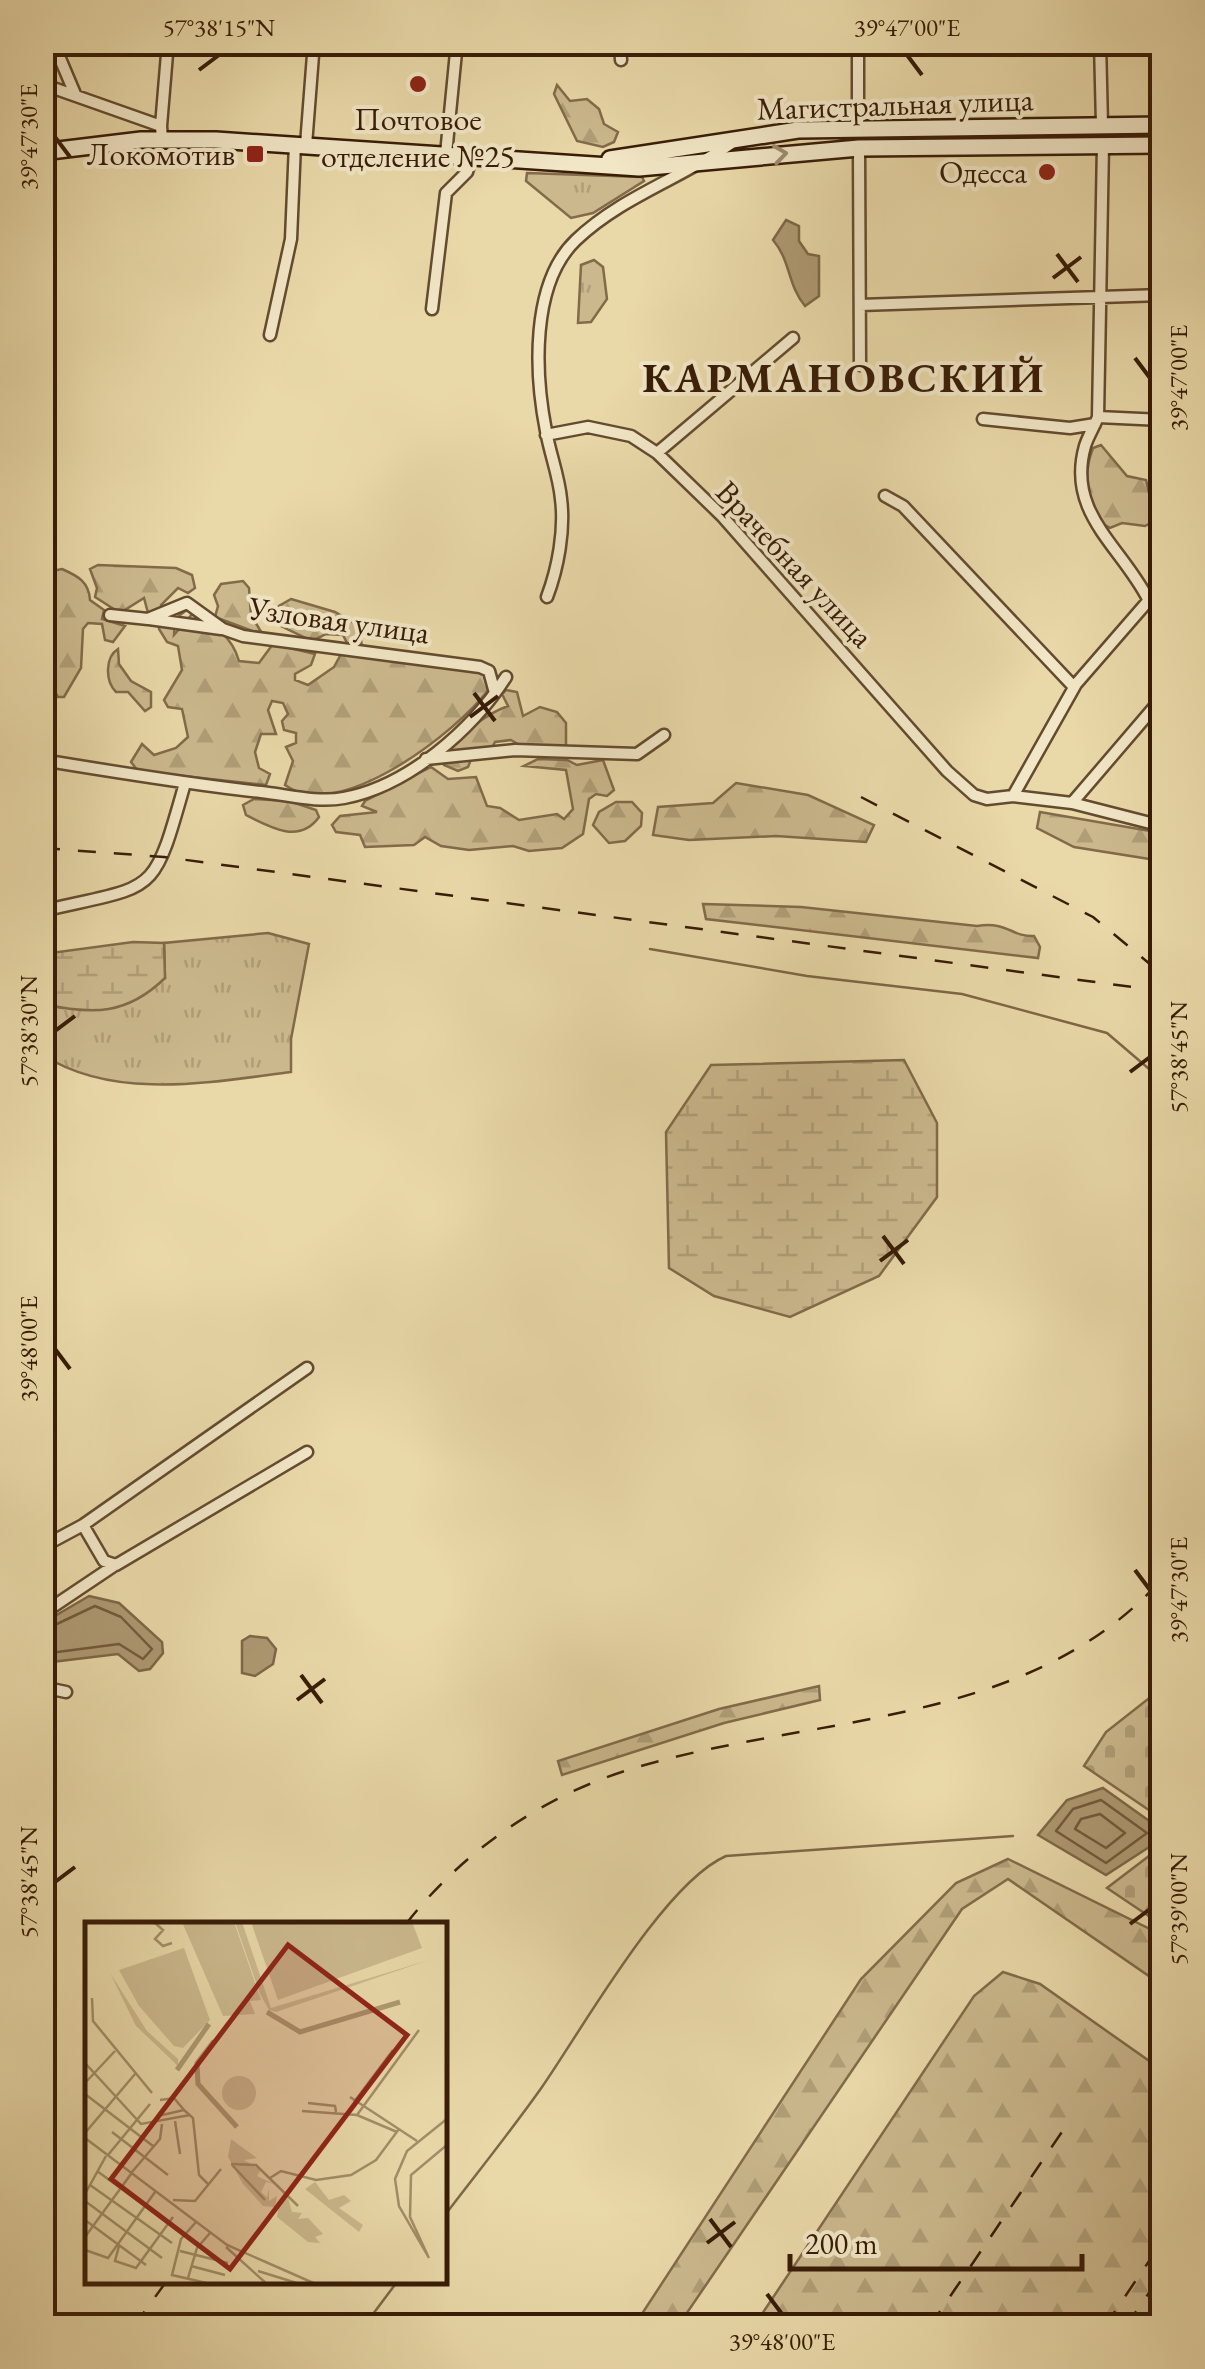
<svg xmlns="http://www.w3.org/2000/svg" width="1205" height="2369" viewBox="0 0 1205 2369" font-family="'EB Garamond',serif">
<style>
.grass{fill:url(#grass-tufts);stroke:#826a4a;stroke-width:2.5}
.forest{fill:url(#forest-firs);stroke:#826a4a;stroke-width:2.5}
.wetland{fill:url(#wetland-marsh);stroke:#826a4a;stroke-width:2.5}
.cemetery{fill:url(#cemetery-stones);stroke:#826a4a;stroke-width:2.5}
.water{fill:#ad9871;stroke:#7e6647;stroke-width:2.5}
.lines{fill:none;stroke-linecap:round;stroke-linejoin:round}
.shore{stroke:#725a3c;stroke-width:2.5}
.stream{stroke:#7e6647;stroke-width:2.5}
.minor-casing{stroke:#644b2f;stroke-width:15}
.secondary-casing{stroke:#381c07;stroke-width:20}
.minor{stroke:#f1e6c6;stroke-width:10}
.secondary{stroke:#f1e6c6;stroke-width:15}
.rail{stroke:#381c07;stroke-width:2.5;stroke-dasharray:18 18;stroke-linecap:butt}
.oneway{stroke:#9e8b70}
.ticks{fill:none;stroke:#381c07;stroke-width:4}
.poi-dot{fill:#8f2418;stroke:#f1e6c6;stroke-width:4}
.labels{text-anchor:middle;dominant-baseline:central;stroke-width:8;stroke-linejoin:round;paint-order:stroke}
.street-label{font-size:32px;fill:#381c07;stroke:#f1e6c6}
.poi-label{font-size:32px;fill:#381c07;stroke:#f1e6c6;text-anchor:end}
.district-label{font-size:42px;font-weight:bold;letter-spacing:2.5px;fill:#381c07;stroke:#f1e6c6}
.inset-river{fill:none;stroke:#ad9871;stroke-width:5}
.inset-road{fill:none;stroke:#a28d68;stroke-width:2.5}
.view{fill:#8f2418;fill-opacity:0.15;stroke:#8f2418;stroke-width:5}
.inset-edge{fill:none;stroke:#381c07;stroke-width:5}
.neatline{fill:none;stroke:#381c07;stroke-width:4}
.ticks-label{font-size:25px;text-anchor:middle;fill:#381c07}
</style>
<defs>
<pattern id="grass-tufts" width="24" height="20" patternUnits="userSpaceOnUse" patternTransform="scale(2.5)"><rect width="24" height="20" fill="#cbb88d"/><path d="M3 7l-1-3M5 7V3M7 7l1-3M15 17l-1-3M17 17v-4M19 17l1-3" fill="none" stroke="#af9e78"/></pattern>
<pattern id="forest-firs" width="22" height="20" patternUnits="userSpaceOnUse" patternTransform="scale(2.5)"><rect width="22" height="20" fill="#cbb88d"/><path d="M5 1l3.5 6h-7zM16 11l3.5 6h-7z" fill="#af9e78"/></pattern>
<pattern id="wetland-marsh" width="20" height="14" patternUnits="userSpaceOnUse" patternTransform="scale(2.5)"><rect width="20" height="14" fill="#cbb88d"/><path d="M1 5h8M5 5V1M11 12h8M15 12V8" fill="none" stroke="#af9e78"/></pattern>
<pattern id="cemetery-stones" width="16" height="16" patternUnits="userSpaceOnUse" patternTransform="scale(2.5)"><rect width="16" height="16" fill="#cbb88d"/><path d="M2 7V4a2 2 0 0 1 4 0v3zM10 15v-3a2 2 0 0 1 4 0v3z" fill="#af9e78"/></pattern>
</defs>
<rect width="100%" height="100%" fill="#e9d8a8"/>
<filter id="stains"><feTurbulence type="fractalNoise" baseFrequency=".002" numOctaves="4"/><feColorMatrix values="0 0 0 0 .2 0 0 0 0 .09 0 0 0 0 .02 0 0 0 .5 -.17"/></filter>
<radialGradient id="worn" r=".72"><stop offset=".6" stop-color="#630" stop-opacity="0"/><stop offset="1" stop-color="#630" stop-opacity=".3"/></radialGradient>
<path class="grass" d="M527 173 642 177 644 181 593 213 571 218 526 181Z
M594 260 603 267 607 299 591 322 578 323 581 265Z
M268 933 309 944 291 1039V1072C212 1082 114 1101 43 1055L42 1004 63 1008 165 978 164 943Z"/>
<path class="forest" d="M557 85 570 101 587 99 599 109 604 124 618 132 614 142 603 147 577 141 554 94Z
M1101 445 1127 476 1146 480 1149 493 1162 492V517L1145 526 1122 523 1110 528C1084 516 1083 473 1093 448Z
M98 565 176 568 192 575 195 588 188 593 178 588 161 605 163 612H184L175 619 174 635 193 613C214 625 232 636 239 661L259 663 273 644 315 654 311 665 295 674V680L308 685 334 667 341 654 483 673 489 689C458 731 338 825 285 785L293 761 286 747 296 743V733L284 730 282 721 288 714 283 703 272 701 268 710 276 734H261L255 752 259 768 270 774 266 785 138 771 131 762 142 744 154 755 176 748 188 737 182 709 168 707 164 700 182 670 178 646 167 642 159 629 160 620 148 613 144 598 120 613 95 597 97 588 90 569Z
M62 569C78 576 89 582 90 600L104 610 102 619 125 626 113 642 105 640 102 624 88 623 83 629 81 668 64 697H58L54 690 43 691 42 573Z
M243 581 249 588 251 615 263 635 215 617 218 606 214 595 221 584Z
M291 599 335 612 359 626 362 647H349L343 635 326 634 312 641 279 625 274 616 279 606Z
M118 649 119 664 131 681 151 692V707L145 711 128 692H116C105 681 105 657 118 649Z
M506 690 517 692 523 716 540 707 557 712 566 723V750L552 752 542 746 526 749 511 740 495 742 490 752 472 757 468 767 458 771 444 765 441 758C462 736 480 716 508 706L502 694Z
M538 759 567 760 577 765 603 760 614 790 607 796 596 794 589 799 583 834 562 848 529 851 513 846 469 850 441 846 425 837 414 845 365 847 360 835 336 832 332 825 340 816 377 812 362 806 365 801 431 767 448 779 476 777 487 806 500 808 519 820 557 814 564 819 573 809 566 770 524 766Z
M736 783 808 795 874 825 866 842 776 836 689 840 653 835 658 807 713 803Z
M254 799 289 801 316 810 319 817C300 844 271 828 246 815L243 805Z
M616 802H632L642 813 641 826 625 841 609 843 593 825 599 812Z
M1040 812 1162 833V861L1074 847 1037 828Z
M703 904 801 907 977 926C1008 921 1011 937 1034 936L1040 947 1038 958 706 919Z
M819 1686 820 1700 724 1723 562 1775 558 1761 719 1709Z
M1008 1859 1162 1935V1985L1008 1879 962 1909 678 2326H634L861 1979 956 1883Z
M1003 1972 1040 1984 1162 2070V2326H754L974 1996Z"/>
<path class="wetland" d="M133 942 164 943 165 978C127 1015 93 1015 43 1004V954Z
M904 1060 937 1123V1197L879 1276 790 1317 714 1296 669 1268 666 1132 711 1065Z"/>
<path class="cemetery" d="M1162 1688V1819L1084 1766 1106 1732Z
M1162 1846V1925L1107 1888Z"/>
<path class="water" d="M786 220 799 226V241L808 254 819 256V296L805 306C787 284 791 261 773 240Z
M89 1596 119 1603 162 1642 163 1653 150 1669 139 1671 118 1654 43 1663V1623Z
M250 1636 267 1638 276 1649 273 1664 255 1676 242 1673V1641Z
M1103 1788 1162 1830 1160 1840 1106 1875 1038 1835 1067 1800Z"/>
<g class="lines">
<path class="shore" d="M42 1631 95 1606 121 1617 152 1649 143 1659 119 1644 42 1654
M1101 1800 1147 1833 1106 1863 1056 1831 1073 1809Z
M1100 1814 1125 1833 1106 1848 1075 1829 1081 1819Z"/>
<path class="stream" d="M650 949 807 976 962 994 1107 1033 1162 1080
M445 2215C477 2173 511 2131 542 2087 583 2028 664 1883 726 1856L1013 1836
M364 2326 397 2282"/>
<g class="minor-casing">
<path id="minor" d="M53 42 75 94
M620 42 621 60
M858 42V127
M1100 42 1102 125
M42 84 161 126 162 139
M161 126 168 42
M306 145 314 42
M1103 145 1098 417C1094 427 1088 436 1085 446 1066 513 1121 546 1148 599
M859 148 860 365
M446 154 457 42
M860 305 1162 295
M432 309 446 193 467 172 472 156
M270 335 291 239 295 144
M1098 417 1162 420
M983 419 1070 428 1095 424
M546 435 588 427 631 436 657 453 722 516 947 771 974 795 987 799 1013 796 1072 803
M657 453 793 338
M885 496 903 506 1074 687
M547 597C558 568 565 530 561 499 559 476 550 454 546 431 535 375 530 284 576 240 621 197 682 178 732 143
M110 615 148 619 187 603 223 629 243 636 480 667 489 671 495 693
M149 619 221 629
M1162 698 1072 803 1162 826
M426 759 515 750 637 754 664 735
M42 760C115 772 188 784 261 792 288 795 318 803 344 798 408 786 472 730 506 677
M1013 796 1076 684 1162 585
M42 911C157 884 152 900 185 783
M83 1525 104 1561 116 1565 307 1452
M42 1547 83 1525 307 1368
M42 1614 115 1565
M42 1687 66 1692"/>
</g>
<g class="secondary-casing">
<path id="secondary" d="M42 152 141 140H216L639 168 859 148 1162 145
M610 159 798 130 1162 125"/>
</g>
<use href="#minor" class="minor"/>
<use href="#secondary" class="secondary"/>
<path class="rail" d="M861 797 1093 917 1162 974
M42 848 164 857 1162 991
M406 1924C461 1853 541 1797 628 1770 807 1714 1027 1730 1162 1579
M134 2326 166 2282
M930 2326 1070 2120
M1105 2326 1162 2242
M1126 2326 1162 2274"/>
</g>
<defs><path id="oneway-chevron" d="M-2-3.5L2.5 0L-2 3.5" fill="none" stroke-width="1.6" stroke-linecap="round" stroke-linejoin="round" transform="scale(2.5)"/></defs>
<use class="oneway" href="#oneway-chevron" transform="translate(780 154) rotate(-8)"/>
<path class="ticks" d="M907 55 922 75M199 70 219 55M55 137 70 157M1057 254 1078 282M1053 278 1081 257M1135 358 1150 378M474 693 495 721M470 717 498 696M55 1031 75 1016M1130 1072 1150 1057M883 1236 904 1264M880 1261 908 1240M55 1349 70 1369M1135 1570 1150 1590M301 1675 322 1703M297 1700 325 1679M55 1882 75 1867M1130 1924 1150 1909M710 2219 731 2247M707 2243 735 2222M767 2294 782 2314"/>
<g class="poi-dot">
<circle cx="418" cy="84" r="10"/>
<rect x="245" y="144" width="20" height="20" rx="5"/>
<circle cx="1047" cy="172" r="10"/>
</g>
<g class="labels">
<g class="street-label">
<text transform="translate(895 104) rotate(-2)">Магистральная улица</text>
<text transform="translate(795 564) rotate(47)">Врачебная улица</text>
<text transform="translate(339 620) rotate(8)">Узловая улица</text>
</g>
<g class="poi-label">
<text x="418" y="119" text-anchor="middle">Почтовое<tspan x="418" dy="37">отделение №25</tspan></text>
<text x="235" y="154">Локомотив</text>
<text x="1027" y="172">Одесса</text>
</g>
<g class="district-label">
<text x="844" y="377">КАРМАНОВСКИЙ</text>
</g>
</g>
<g transform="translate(85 1922)">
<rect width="362" height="362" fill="#e9d8a8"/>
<path d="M150 0H157L186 86 344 38 191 90 184 88 175 72ZM166 0H327L337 26 193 78ZM25 51 62 109 93 137V144L51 104ZM146 217 172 236 159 238 176 248 172 254 189 262 181 260 176 270 182 275 184 266V279L192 274 190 285 178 284 158 262 143 235ZM230 260 244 278 259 273 266 279 254 286 278 303 274 310 220 267ZM203 276 207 290 217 291 213 297 223 296 238 312 230 315 235 321 223 320 192 295 194 280Z" fill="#cbb88d"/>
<path d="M137 171a17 17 0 1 1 34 0a17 17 0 1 1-34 0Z" fill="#cbb88d"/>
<path d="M97 0H149L176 78 165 79 170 92 138 94ZM99 26 125 98 98 126 89 124 54 84 34 48Z" fill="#cbb88d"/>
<path class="inset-river" d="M182 90 215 110 315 80M129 119 112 141 113 162 152 205M92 148 124 102"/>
<path class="inset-road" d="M69 0 78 8 70 17 78 24 87 21M7 76 8 99 67 171M0 141 56 202 105 193M0 161 30 129M0 172 68 224M265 175 332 219M269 180 308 128M223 181 250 184 251 190M99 188 108 196 114 253 124 263M217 189 272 193 312 210M272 193 334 108M73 194 99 188 89 176 75 178M90 199 95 232M27 210 83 253M0 211 50 152M0 216 142 323 233 363M23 233 65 182M146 242 171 243 213 284M147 243 180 278M12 249 92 307M47 250 75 217 77 202M185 256 196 249 231 258 266 253 291 238 314 207M5 263 87 321M0 272 21 234M88 278 110 279 136 247M0 279 77 336M0 298 61 343M111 300 96 317 87 353 130 363M0 315 46 252M34 324 30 339 51 346 88 295M141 325 183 363M0 328 23 336 70 270M95 329 143 341M343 334 325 295 326 253 363 222M344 336 314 284 310 257 322 229 363 196M106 344 140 353M173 349 218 363M103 356 112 326 125 311"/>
<path class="view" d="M203 23 322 113 145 347 26 257Z"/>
<rect width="362" height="362" class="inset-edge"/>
</g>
<rect width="1205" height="2369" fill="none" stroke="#e9d8a8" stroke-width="110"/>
<path d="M790 2254v15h292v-15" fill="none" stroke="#381c07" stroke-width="5"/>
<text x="805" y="2254" font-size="30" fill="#381c07" stroke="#f1e6c6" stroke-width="8" paint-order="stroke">200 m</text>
<rect x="55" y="55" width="1095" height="2259" class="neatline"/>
<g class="ticks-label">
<text x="219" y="36">57°38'15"N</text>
<text x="907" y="36">39°47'00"E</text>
<text transform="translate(28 137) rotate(-90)" y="9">39°47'30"E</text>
<text transform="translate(1178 378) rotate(-90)" y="9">39°47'00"E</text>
<text transform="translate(28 1031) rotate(-90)" y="9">57°38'30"N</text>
<text transform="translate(1178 1057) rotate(-90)" y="9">57°38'45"N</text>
<text transform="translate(28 1349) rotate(-90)" y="9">39°48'00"E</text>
<text transform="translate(1178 1590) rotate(-90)" y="9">39°47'30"E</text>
<text transform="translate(28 1882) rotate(-90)" y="9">57°38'45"N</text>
<text transform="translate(1178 1909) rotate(-90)" y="9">57°39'00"N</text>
<text x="782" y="2350">39°48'00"E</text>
</g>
<rect width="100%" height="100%" filter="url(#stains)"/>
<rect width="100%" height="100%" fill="url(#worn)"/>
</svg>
